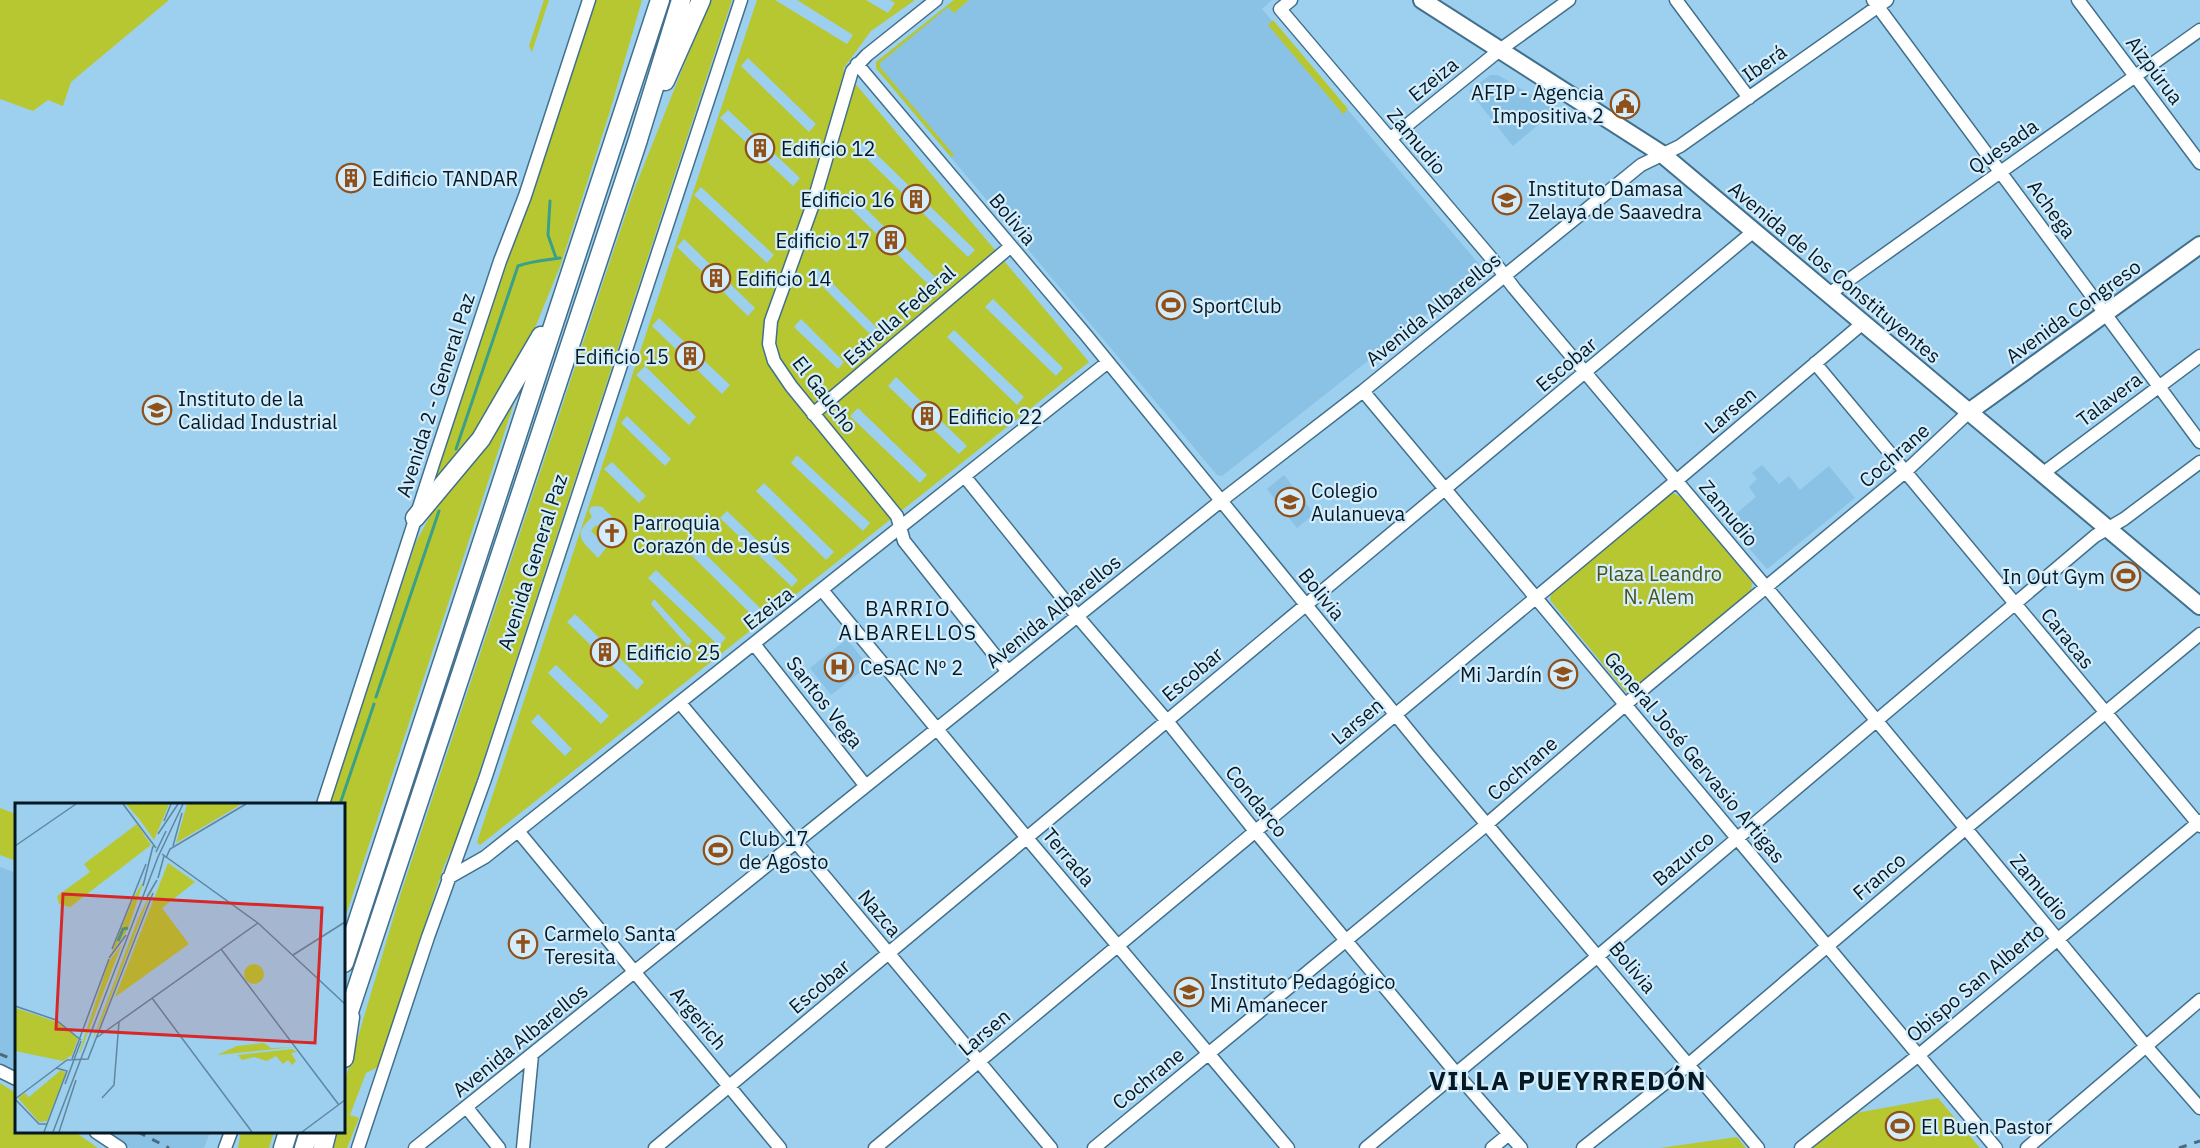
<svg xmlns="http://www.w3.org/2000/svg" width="2200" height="1148" viewBox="0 0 2200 1148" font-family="'IBM Plex Sans',sans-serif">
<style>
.built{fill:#89c2e5}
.green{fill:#b7c731;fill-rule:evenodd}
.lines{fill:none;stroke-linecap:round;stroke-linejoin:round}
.stream{stroke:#3aa08a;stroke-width:3}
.minor-casing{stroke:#41708c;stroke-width:15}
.major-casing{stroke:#41708c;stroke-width:20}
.highway-casing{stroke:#41708c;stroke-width:21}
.minor{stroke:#fff;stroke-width:12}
.major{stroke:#fff;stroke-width:16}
.highway{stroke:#fff;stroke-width:18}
.rail{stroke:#496a7f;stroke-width:3;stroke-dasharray:8 8;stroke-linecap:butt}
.labels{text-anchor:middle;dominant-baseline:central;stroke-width:4.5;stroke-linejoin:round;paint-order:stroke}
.street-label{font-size:20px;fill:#051924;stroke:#d4edfc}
.poi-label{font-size:20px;fill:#051924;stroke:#d4edfc;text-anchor:start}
.park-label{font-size:20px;fill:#4b521a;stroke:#d4edfc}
.neighbourhood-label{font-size:21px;letter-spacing:1.5px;fill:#051924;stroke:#d4edfc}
.district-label{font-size:26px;font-weight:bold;letter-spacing:1.5px;fill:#051924;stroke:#d4edfc}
.inset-river{fill:none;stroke:#3aa08a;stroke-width:3}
.inset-road{fill:none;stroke:#60869e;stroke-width:1.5}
.view{fill:#d62828;fill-opacity:0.15;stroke:#d62828;stroke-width:3}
.inset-edge{fill:none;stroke:#051924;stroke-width:3}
</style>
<rect width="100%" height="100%" fill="#9dcfef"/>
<path class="built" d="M954 0H1272L1262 9 1479 264V273L1222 476 1217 475 876 68V62Z
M1490 75H1498L1556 110 1513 146 1469 91Z
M1762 465 1779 484 1789 476 1800 490 1829 466 1855 498 1767 569 1726 522 1756 497 1749 487 1757 479 1752 473Z
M1284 475 1314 514 1297 528 1267 489Z
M847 639 868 666 831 695 810 668Z
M0 867 16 873V1072L0 1063Z
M107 1132H210L204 1148H130Z"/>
<path class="green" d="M0 0H169L71 82 63 106 48 100 33 111 0 99Z
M544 0H549L532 52 529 46Z
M593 0H642L610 111 561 264 530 340 476 432 433 486Z
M710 0H732L460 831 444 866 378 1067 366 1073 350 1115 359 1118 347 1148H328L332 1132H344V1084L399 899 606 273 634 190Z
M757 0H775L847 44 853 35 797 0H866L888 13 895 3 890 0H915L871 31 843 69 1089 362 480 845 477 842ZM748 58 816 124 809 132 741 66ZM728 110 800 178 793 186 720 118ZM864 142 975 250 968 257 857 149ZM701 187 774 255 767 263 694 195ZM851 194 938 280 931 287 843 201ZM684 239 755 308 748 316 677 247ZM817 268 882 333 876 340 811 275ZM993 299 1063 368 1056 376 985 307ZM659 318 730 385 722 394 652 326ZM801 319 844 362 838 369 794 327ZM954 330 1024 397 1017 405 947 337ZM645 366 696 417 689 425 636 375ZM896 377 967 446 959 454 888 386ZM858 408 927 475 920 483 850 416ZM627 416 671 459 665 466 621 423ZM797 455 870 523 863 531 791 463ZM612 462 646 496 639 503 604 469ZM764 483 834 552 826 560 756 491ZM597 506 602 507 625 529 613 541 596 525 591 531 607 547 598 558C581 540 572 536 592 517L589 511 591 507ZM727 511 798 580 792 587 720 518ZM691 540 760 608 753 616 683 547ZM656 570 726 638 719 646 648 578ZM654 599 692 641 688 646 651 604ZM575 614 644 682 637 690 567 622ZM556 665 609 716 601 724 548 673ZM538 714 572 749 565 756 531 722Z
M954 0H969L954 13 948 7 880 63V67L954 155 951 157 876 68V62Z
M1273 20 1348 109 1343 114 1268 25Z
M517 394 344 921V804H329L416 542 435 507Z
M1673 493 1681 497 1752 582 1751 592 1631 690 1625 691 1550 600 1552 590 1667 494Z
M0 808 16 814V861L0 855Z
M0 1083 16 1093V1132H75L98 1148H0Z
M1938 1098 1980 1148H1809L1856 1113Z
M241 1132H274L269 1148H238Z
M1737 1137 1746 1148H1660Z"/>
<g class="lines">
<path class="stream" d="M550 201 548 235 556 258
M456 449 518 266C531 261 546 260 560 258
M376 697 439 511
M340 804 374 704"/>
<g class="minor-casing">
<path id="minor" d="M936 0 867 55 852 71 812 207 771 321 769 344 774 361 791 386 897 516 904 541 1008 672
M1291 0 1280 9 1492 259 1514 288 1766 587 2145 1045 2200 1108
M1676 0 1749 98
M1873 0 2200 442
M2078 0 2200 163
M857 64 1086 335 1426 752 1758 1148
M1390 139 1501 49 1569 0
M1829 294 2200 30
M1815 363 2200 826
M1363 391 1996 1148
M813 414 1010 247
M2042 474 2200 356
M965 477 1078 617 1167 721 1255 831 1456 1073 1521 1148
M822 590 1027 838 1288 1148
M754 644 865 785
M680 703 1051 1148
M323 804 434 461 500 261 525 196 589 0
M518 831 780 1148
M448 878 485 857 1108 362
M0 1071 16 1079
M467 1108 499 1148
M96 1132 120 1148
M225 1148 231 1132
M358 1148 428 937 485 779 741 0
M415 1148 1222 500 1363 391 1641 165 1680 146 1887 0
M523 1148 532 1055
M655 1148 1754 231
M875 1148 1676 481 1863 323
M1094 1148 1486 825 1648 685 1905 472 1970 411
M1366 1148 1598 956 2095 536 2124 519 2200 462
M1492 1148 1509 1134
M1583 1148 1689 1064 1965 829 2200 634
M1801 1148 1920 1054 2200 821
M2027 1148 2200 1000"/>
</g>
<g class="major-casing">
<path id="major" d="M1422 0 1662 154 2200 606
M1970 411 2200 245"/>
</g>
<g class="highway-casing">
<path id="highway" d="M665 81 701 0
M415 518 481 439 541 336
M344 963 660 0
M344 1027 637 143 681 0
M344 1058 350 1017
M283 1148 288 1132
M304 1148 309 1132
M323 1148 327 1132"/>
</g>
<use href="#minor" class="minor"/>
<use href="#major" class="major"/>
<use href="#highway" class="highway"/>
<path class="rail" d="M0 1054 16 1061
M138 1132 169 1148
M2179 1148 2200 1141"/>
</g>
<defs>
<g id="civic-ring" transform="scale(1.5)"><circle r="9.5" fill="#d4edfc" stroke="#90501a" stroke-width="1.5"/><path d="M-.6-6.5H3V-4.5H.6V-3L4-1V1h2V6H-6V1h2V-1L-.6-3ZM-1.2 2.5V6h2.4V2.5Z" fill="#90501a"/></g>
<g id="building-ring" transform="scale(1.5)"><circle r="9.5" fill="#d4edfc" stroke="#90501a" stroke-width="1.5"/><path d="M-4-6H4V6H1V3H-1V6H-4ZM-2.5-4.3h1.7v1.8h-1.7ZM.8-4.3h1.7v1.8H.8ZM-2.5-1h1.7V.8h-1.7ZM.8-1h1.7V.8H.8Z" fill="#90501a"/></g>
<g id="school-ring" transform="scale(1.5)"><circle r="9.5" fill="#d4edfc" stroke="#90501a" stroke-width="1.5"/><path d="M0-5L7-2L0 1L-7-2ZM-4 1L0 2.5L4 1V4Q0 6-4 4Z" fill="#90501a"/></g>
<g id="stadium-ring" transform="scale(1.5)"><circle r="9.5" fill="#d4edfc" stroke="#90501a" stroke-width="1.5"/><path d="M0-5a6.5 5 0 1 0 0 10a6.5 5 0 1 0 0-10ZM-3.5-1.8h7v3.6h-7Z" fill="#90501a"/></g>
<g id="university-ring" transform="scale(1.5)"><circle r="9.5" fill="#d4edfc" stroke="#90501a" stroke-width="1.5"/><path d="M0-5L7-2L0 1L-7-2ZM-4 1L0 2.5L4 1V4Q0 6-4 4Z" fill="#90501a"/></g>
<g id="church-ring" transform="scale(1.5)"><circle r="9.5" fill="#d4edfc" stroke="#90501a" stroke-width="1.5"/><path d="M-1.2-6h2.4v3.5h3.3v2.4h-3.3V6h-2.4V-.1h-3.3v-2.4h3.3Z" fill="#90501a"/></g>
<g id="hospital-ring" transform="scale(1.5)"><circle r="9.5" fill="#d4edfc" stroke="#90501a" stroke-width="1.5"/><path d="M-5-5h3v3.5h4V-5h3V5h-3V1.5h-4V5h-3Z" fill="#90501a"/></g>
</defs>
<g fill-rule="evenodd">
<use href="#civic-ring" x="1625" y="104"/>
<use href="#building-ring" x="760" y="148"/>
<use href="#building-ring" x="351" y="178"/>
<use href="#building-ring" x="916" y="199"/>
<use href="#school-ring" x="1507" y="200"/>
<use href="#building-ring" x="891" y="240"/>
<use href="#building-ring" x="716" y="278"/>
<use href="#stadium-ring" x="1171" y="305"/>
<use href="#building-ring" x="690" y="356"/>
<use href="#university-ring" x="157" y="410"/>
<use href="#building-ring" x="927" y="416"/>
<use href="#school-ring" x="1290" y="502"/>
<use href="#church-ring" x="612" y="533"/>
<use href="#stadium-ring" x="2126" y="576"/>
<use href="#building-ring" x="605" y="652"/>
<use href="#hospital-ring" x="839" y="667"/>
<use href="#school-ring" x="1563" y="674"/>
<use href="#stadium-ring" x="718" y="850"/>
<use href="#church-ring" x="523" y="944"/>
<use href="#school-ring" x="1189" y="992"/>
<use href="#stadium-ring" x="1900" y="1126"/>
</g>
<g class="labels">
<g class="street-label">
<text transform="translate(1764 63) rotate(-35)">Iberá</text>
<text transform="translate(2155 70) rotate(53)">Aizpúrua</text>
<text transform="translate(1433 79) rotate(-39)">Ezeiza</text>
<text transform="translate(1417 141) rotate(50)">Zamudio</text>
<text transform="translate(2003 146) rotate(-35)">Quesada</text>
<text transform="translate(2052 209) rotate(54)">Achega</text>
<text transform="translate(1013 219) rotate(50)">Bolivia</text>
<text transform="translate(1835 272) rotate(40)">Avenida de los Constituyentes</text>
<text transform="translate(1433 309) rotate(-39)">Avenida Albarellos</text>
<text transform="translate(2073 311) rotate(-36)">Avenida Congreso</text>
<text transform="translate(899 315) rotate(-41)">Estrella Federal</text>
<text transform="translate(1566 364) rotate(-40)">Escobar</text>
<text transform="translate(825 394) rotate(52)">El Gaucho</text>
<text transform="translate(435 395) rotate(-72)">Avenida 2 - General Paz</text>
<text transform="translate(2109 399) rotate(-37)">Talavera</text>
<text transform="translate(1730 410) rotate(-40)">Larsen</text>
<text transform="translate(1894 455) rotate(-41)">Cochrane</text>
<text transform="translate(1729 513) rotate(50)">Zamudio</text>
<text transform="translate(532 562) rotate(-72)">Avenida General Paz</text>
<text transform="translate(1322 594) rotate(51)">Bolivia</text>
<text transform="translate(768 608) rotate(-38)">Ezeiza</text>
<text transform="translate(1053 611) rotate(-39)">Avenida Albarellos</text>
<text transform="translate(2068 638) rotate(51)">Caracas</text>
<text transform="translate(1192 674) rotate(-40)">Escobar</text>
<text transform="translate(825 702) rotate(52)">Santos Vega</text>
<text transform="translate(1357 721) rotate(-40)">Larsen</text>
<text transform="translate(1695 757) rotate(50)">General José Gervasio Artigas</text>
<text transform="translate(1522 768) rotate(-41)">Cochrane</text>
<text transform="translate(1257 801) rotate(51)">Condarco</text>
<text transform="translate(1069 857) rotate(50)">Terrada</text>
<text transform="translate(1683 858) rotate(-40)">Bazurco</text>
<text transform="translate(1879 876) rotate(-40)">Franco</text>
<text transform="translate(2040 887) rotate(50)">Zamudio</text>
<text transform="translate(880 913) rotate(50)">Nazca</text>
<text transform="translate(1633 967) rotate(50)">Bolivia</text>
<text transform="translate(1975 982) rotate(-40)">Obispo San Alberto</text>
<text transform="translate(819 986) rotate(-40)">Escobar</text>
<text transform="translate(699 1018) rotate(50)">Argerich</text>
<text transform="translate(984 1032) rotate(-40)">Larsen</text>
<text transform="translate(520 1040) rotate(-39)">Avenida Albarellos</text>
<text transform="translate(1148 1078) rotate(-39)">Cochrane</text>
</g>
<g class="poi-label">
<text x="1604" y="92" text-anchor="end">AFIP - Agencia<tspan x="1604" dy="23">Impositiva 2</tspan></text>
<text x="781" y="148">Edificio 12</text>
<text x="372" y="178">Edificio TANDAR</text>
<text x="1528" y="188">Instituto Damasa<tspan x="1528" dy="23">Zelaya de Saavedra</tspan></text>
<text x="895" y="199" text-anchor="end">Edificio 16</text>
<text x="870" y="240" text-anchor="end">Edificio 17</text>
<text x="737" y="278">Edificio 14</text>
<text x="1192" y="305">SportClub</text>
<text x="669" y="356" text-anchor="end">Edificio 15</text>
<text x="178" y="398">Instituto de la<tspan x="178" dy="23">Calidad Industrial</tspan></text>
<text x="948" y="416">Edificio 22</text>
<text x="1311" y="490">Colegio<tspan x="1311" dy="23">Aulanueva</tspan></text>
<text x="633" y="522">Parroquia<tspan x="633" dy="23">Corazón de Jesús</tspan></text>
<text x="2105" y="576" text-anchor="end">In Out Gym</text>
<text x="626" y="652">Edificio 25</text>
<text x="860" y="667">CeSAC Nº 2</text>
<text x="1542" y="674" text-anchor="end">Mi Jardín</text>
<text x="739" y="838">Club 17<tspan x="739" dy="23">de Agosto</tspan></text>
<text x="544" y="933">Carmelo Santa<tspan x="544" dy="23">Teresita</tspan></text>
<text x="1210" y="981">Instituto Pedagógico<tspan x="1210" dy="23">Mi Amanecer</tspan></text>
<text x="1921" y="1126">El Buen Pastor</text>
</g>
<g class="park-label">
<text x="1659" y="573">Plaza Leandro<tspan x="1659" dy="23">N. Alem</tspan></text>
</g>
<g class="neighbourhood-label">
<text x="908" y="608">BARRIO<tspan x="908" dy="24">ALBARELLOS</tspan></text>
</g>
<g class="district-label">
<text x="1568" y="1080">VILLA PUEYRREDÓN</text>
</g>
</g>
<g transform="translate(15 803)">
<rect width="330" height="330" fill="#9dcfef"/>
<path d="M111 1H154L139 37 125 17ZM172 1H223L225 2 161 40ZM122 21 136 42 55 104 44 101 42 93 75 69 69 61ZM153 60 180 79 147 105 174 141 100 194ZM129 77 113 126 96 151 119 94ZM138 85 86 219 77 238 122 118ZM107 141 65 250H64L94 158ZM229 171a10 10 0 1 1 20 0a10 10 0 1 1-20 0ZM0 205 42 219 63 235 57 252 48 258 0 248ZM249 240 256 245 279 244 202 252 222 243ZM277 246 282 249 276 250 281 258 277 262 273 257 268 261 261 253 252 258 239 254 227 257 223 252ZM46 267 51 270 32 318 24 319 3 295 10 290 14 294Z" fill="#b7c731"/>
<path class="inset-river" d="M103 138 108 126 113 125"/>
<path class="inset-road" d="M108 1 141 45M149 18 156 1M143 31 163 1M0 43 61 1M158 43 167 10M141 49 151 28M147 51 243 120 330 201M151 55 155 46 231 1M143 75 149 53M128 83 138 43M132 94 142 77M97 146 131 61M206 146 324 302M278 152 330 119M94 155 111 132M137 195 237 329M0 203 41 217 66 237M81 235 243 120M57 256 94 156M52 257 73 256 138 90M50 281 66 238M87 295 99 282 104 219M0 296 52 257M0 296 24 321H32M29 329 52 268 41 265M38 329 143 54 168 1M44 329 61 277M287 329 330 297"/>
<path class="view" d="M48 91 307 105 300 240 41 226Z"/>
<rect width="330" height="330" class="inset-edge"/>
</g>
</svg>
